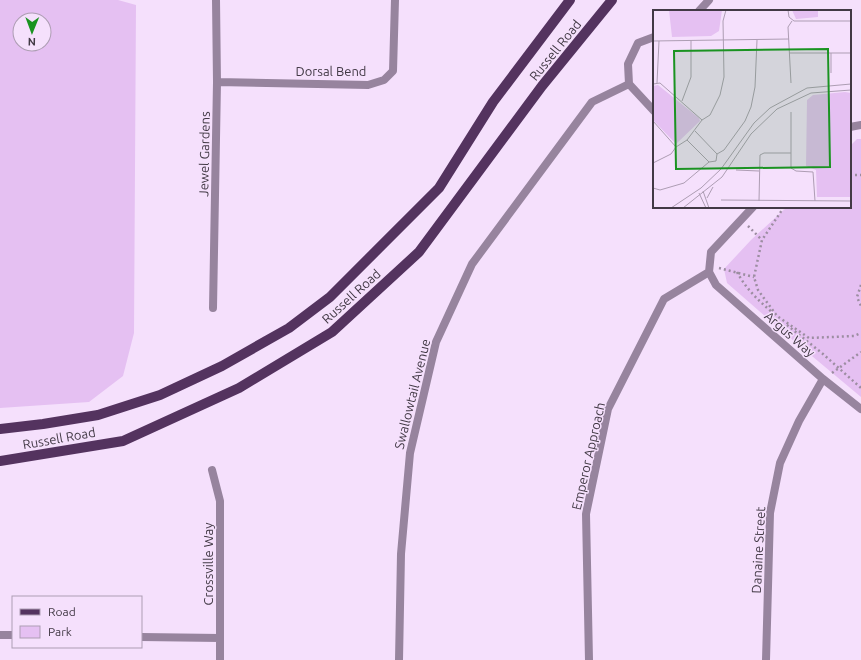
<svg xmlns="http://www.w3.org/2000/svg" width="861" height="660" viewBox="0 0 861 660" font-family="Ubuntu,sans-serif">
<style>
.green{fill:#e5c0f2;fill-rule:evenodd}
.lines{fill:none;stroke-linecap:round;stroke-linejoin:round}
.path{stroke:#9c8da1;stroke-width:2.5;stroke-dasharray:2 3;stroke-linecap:butt}
.street{stroke:#97849e;stroke-width:8}
.primary{stroke:#54335f;stroke-width:10}
.labels{text-anchor:middle;dominant-baseline:central;stroke-width:3;stroke-linejoin:round;paint-order:stroke}
.street-label{font-size:13px;fill:#423945;stroke:#f5e0fc}
.inset-road{fill:none;stroke:#ad9db3;stroke-width:1}
.view{fill:#1a9321;fill-opacity:0.15;stroke:#1a9321;stroke-width:2}
.inset-edge{fill:none;stroke:#423945;stroke-width:2}
</style>
<rect width="100%" height="100%" fill="#f5e0fc"/>
<path class="green" d="M0 0H118L136 5 134 333 123 376 89 402 0 408ZM20 20H44V44H20Z
M857 139H861V397L782 331 727 283 724 269 751 240 787 207H850V146Z"/>
<g class="lines">
<path class="path" d="M850 175H861
M784 207 762 240 754 277 758 290 777 316 809 338 854 336 861 333
M748 226 762 240
M719 268 754 277
M737 272C746 289 759 301 773 313
M861 285 857 297 861 306
M787 325 823 354 861 388
M832 373 861 352"/>
<path class="street" d="M699 11 709 0
M654 37 638 43 628 64 629 84 654 111
M217 82 368 85 384 80 393 71 395 0
M850 127 861 125
M709 272 716 285 823 379 861 409
M709 272 711 252 753 207
M213 308 217 82 216 0
M212 470 220 501V660
M0 635H13
M141 637 220 638
M399 660 401 554 410 453 436 342 472 264 592 102 629 84
M589 660 586 514 608 409 664 299 709 272
M766 660 770 513 780 463 799 421 823 379"/>
<path class="primary" d="M0 429 43 424 98 415 160 395 222 366 289 328 330 297 439 188 493 102 570 0
M0 461 123 441 239 388 332 332 419 252 542 86 612 0"/>
</g>
<g class="labels">
<g class="street-label">
<text transform="translate(555 50) rotate(-51)">Russell Road</text>
<text x="331" y="71">Dorsal Bend</text>
<text transform="translate(204 154) rotate(-89)">Jewel Gardens</text>
<text transform="translate(351 296) rotate(-42)">Russell Road</text>
<text transform="translate(790 334) rotate(41)">Argus Way</text>
<text transform="translate(412 394) rotate(-76)">Swallowtail Avenue</text>
<text transform="translate(59 438) rotate(-10)">Russell Road</text>
<text transform="translate(588 456) rotate(-77)">Emperor Approach</text>
<text transform="translate(758 550) rotate(-87)">Danaine Street</text>
<text transform="translate(208 564) rotate(-90)">Crossville Way</text>
</g>
</g>
<g transform="translate(653 10)">
<rect width="198" height="198" fill="#f5e0fc"/>
<path d="M16 0H69L66 21 58 26 19 27ZM139 0H165V7L143 9ZM5 75 46 108 47 111 23 134 0 110V76ZM192 82 198 83V187H164L163 160 153 156 154 90 160 85Z" fill="#e5c0f2"/>
<path class="inset-road" d="M135 0 136 7 141 11H198M0 31 136 29M136 43H198M178 43V63M4 73 6 31M138 73 135 17 139 11M0 74 7 73 49 110M29 91 38 67V30M138 102V158L143 161 160 162 162 191M49 110 57 105 67 85 71 67 70 11 73 0M0 111 23 137M34 130 56 152 63 151 64 144 42 121M64 144 71 140 92 111 98 97 102 77 104 30M0 153 18 144 23 137 34 130 49 110M83 160 106 161M0 178 7 180 31 173 56 152M50 181 56 198M46 183 53 198M54 188 60 177M68 190 198 191M106 191 107 145 111 143H138M18 198 48 178 68 159 101 113 117 98 154 78 198 74M30 198 69 167 98 124 124 99 158 83 198 80"/>
<path class="view" d="M175 39 177 157 23 159 21 41Z"/>
<rect width="198" height="198" class="inset-edge"/>
</g>
<rect x="12" y="596" width="130" height="52" fill="#f5e0fc" stroke="#ad9db3"/>
<rect x="20" y="609" width="20" height="6" fill="#54335f" stroke="#ad9db3"/>
<text x="48" y="616" font-size="12" fill="#423945">Road</text>
<rect x="20" y="626" width="20" height="12" fill="#e5c0f2" stroke="#ad9db3"/>
<text x="48" y="636" font-size="12" fill="#423945">Park</text>
<g transform="translate(32 32) rotate(181)"><circle r="19" fill="#f5e0fc" stroke="#ad9db3"/>
<path d="M0-3L7 15L0 10L-7 15Z" fill="#1a9321"/>
<text y="-6" font-size="11" font-weight="bold" text-anchor="middle" fill="#423945">N</text>
</g>
</svg>
